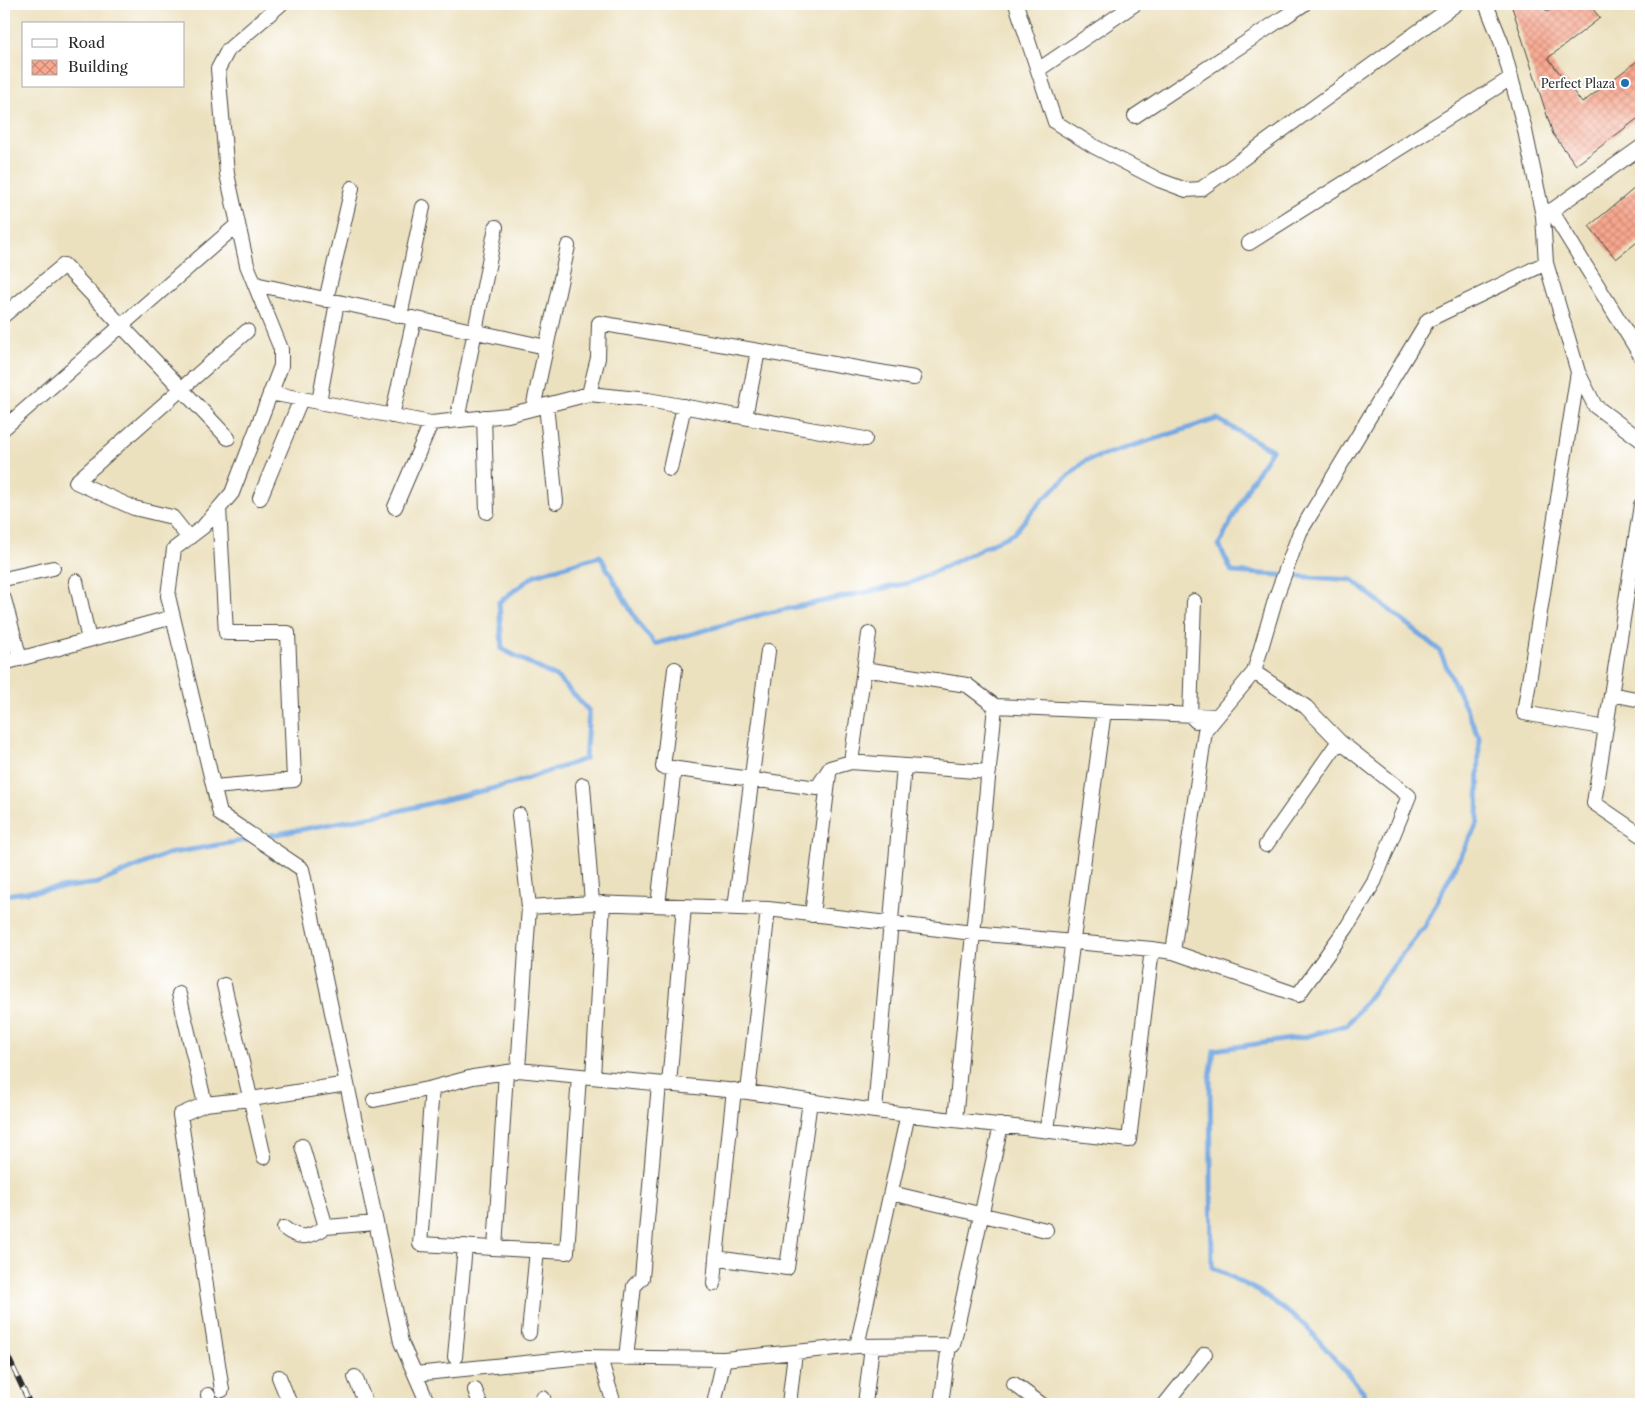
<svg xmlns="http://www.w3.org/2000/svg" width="1645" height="1408" viewBox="0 0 1645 1408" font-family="'Libre Caslon Text',serif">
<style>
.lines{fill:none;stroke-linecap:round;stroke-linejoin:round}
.stream{stroke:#76a9e2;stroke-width:5}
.building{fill:url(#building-cross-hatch)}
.minor-casing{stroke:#484641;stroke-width:16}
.minor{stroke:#fff;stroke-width:14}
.rail-casing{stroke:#2b2b2b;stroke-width:5.5}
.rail{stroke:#fff;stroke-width:4;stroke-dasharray:11;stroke-linecap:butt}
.poi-dot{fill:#1f6fb2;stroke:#fff;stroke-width:2}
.labels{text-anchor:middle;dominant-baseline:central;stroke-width:4;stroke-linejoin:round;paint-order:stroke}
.poi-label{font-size:12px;fill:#2b2b2b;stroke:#fff;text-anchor:end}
</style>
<defs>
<pattern id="building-cross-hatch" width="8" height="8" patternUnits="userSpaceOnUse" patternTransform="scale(1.25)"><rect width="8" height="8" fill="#f9a78f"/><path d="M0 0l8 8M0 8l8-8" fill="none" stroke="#ca8875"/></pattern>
</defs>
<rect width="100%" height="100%" fill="#fff"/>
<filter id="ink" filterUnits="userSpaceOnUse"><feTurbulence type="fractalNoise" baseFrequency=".02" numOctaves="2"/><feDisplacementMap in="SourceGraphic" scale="10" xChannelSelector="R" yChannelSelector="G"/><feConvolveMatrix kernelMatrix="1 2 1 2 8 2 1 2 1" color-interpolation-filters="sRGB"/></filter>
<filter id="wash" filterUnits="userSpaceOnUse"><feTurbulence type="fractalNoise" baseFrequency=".0096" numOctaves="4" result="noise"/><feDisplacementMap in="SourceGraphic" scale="20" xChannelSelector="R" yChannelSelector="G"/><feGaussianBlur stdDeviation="1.12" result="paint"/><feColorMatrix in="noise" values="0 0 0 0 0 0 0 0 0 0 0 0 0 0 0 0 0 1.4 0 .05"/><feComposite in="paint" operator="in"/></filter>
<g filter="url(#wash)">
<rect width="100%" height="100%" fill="#ece1bf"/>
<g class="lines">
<path class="stream" d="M261 837 390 813 511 784 585 759 589 711 558 678 502 649 499 602 535 575 600 556 638 623 655 644 763 614 913 582 1014 533 1041 501 1085 461 1217 419 1272 450 1251 482 1219 545 1232 572 1352 580 1439 650 1479 737 1478 822 1424 927 1347 1025 1304 1037 1214 1050 1210 1078 1212 1267 1260 1292 1304 1324 1363 1391 1366 1404
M4 895 98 883 167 854 252 839"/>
</g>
<g id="blocks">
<path class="building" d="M1511 4H1541L1547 12 1558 4H1589L1600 18 1548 58 1582 103 1641 58V116L1576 165 1553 134Z
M1641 183V239L1616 259 1589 226Z"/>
</g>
</g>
<g filter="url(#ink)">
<use href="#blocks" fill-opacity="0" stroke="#484641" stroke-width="1"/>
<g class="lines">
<g class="minor-casing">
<path id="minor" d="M281 4 228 50 218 69 227 174 247 265 281 349V366L232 493 203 527 174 549 168 596 220 814 302 869 401 1342 428 1404
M1016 4 1055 122 1095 147 1159 180 1186 190 1201 189 1456 4
M1038 70 1135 4
M1135 116 1304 4
M1551 210 1641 356
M1544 216 1641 147
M1249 243 1511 78
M1546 263 1578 372 1595 406 1641 440
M255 284 546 347
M326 300 352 188
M4 315 64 265 228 438
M400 316 423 207
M1578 372 1524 713 1606 728
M270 393 431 423 508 415 589 394 648 400 865 439
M589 394 598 358 599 323 914 378
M319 402 337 302
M546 405 556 502
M533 408 568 246
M392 416 414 319
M484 417 487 512
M745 417 758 351
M457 420 496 227
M4 428 238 224
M670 469 684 406
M260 498 301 399
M1641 505 1594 803 1641 835
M395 507 431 423
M189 538 172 517 134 508 76 482 247 331
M4 579 53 568
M76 581 89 640
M4 599 20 659
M1194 601 1190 715 1196 721
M4 663 173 617
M675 669 663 767 817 788 830 768 851 762 989 772
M864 669 967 685 995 706
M1611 694 1641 700
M851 762 869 634
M583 785 592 903
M214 787 294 780 288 633H226L219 508
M519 815 529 907
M1266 845 1339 741
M658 905 674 768
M735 908 768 651
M812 915 829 774
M1152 949 1129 1140 875 1111 748 1092 518 1070 529 907 592 903 768 909 973 933 1152 949 1173 952 1205 731 1254 672 1276 597 1300 532 1428 320 1546 263 1543 216 1524 126 1502 44 1486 4
M1173 952 1298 995 1347 927 1374 882 1409 796 1339 741 1306 707 1254 672
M224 985 264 1157
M179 994 205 1104
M593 1077 603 903
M669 1085 684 906
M432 1088 420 1244 567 1252 579 1076
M734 1090 716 1258 787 1268 810 1101
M748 1092 768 909
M374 1100 432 1088 473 1077 515 1071
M875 1111 904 766
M955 1120 995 706 1217 716
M1047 1130 1104 711
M302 1146 326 1227 376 1223
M891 1193 1046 1230
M284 1228C301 1241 310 1237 326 1227
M495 1248 506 1072
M714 1284 716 1258
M529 1333 537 1250
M857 1346 953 1345 1001 1125
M455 1357 465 1246
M600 1358 614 1404
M626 1358 634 1286 642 1278 659 1084
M415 1374 583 1357 724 1359
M279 1377 290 1404
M355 1377 366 1404
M1014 1384 1041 1404
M222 1390 180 1115 205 1104 251 1099 347 1084
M475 1390 480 1404
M208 1395 211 1404
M543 1398 545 1404
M714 1404 724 1359 857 1346 908 1114
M789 1404 795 1352
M865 1404 872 1346
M941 1404 949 1345
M1165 1404 1205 1354"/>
</g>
<use href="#minor" class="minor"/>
<g class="rail-casing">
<path id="rail" d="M4 1348 30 1404"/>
</g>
<use href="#rail" class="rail"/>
</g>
</g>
<circle class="poi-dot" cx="1625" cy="83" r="5"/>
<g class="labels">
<g class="poi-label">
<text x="1615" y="83">Perfect Plaza</text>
</g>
</g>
<rect width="1645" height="1408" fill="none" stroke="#fff" stroke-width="20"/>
<rect x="22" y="22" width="162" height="65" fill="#ffffff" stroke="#aaaaaa"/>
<rect x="32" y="39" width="25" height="8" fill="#ffffff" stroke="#aaaaaa"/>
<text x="68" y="48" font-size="15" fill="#2b2b2b">Road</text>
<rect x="32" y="60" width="25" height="15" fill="url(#building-cross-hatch)" stroke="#aaaaaa"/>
<text x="68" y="72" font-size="15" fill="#2b2b2b">Building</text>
</svg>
